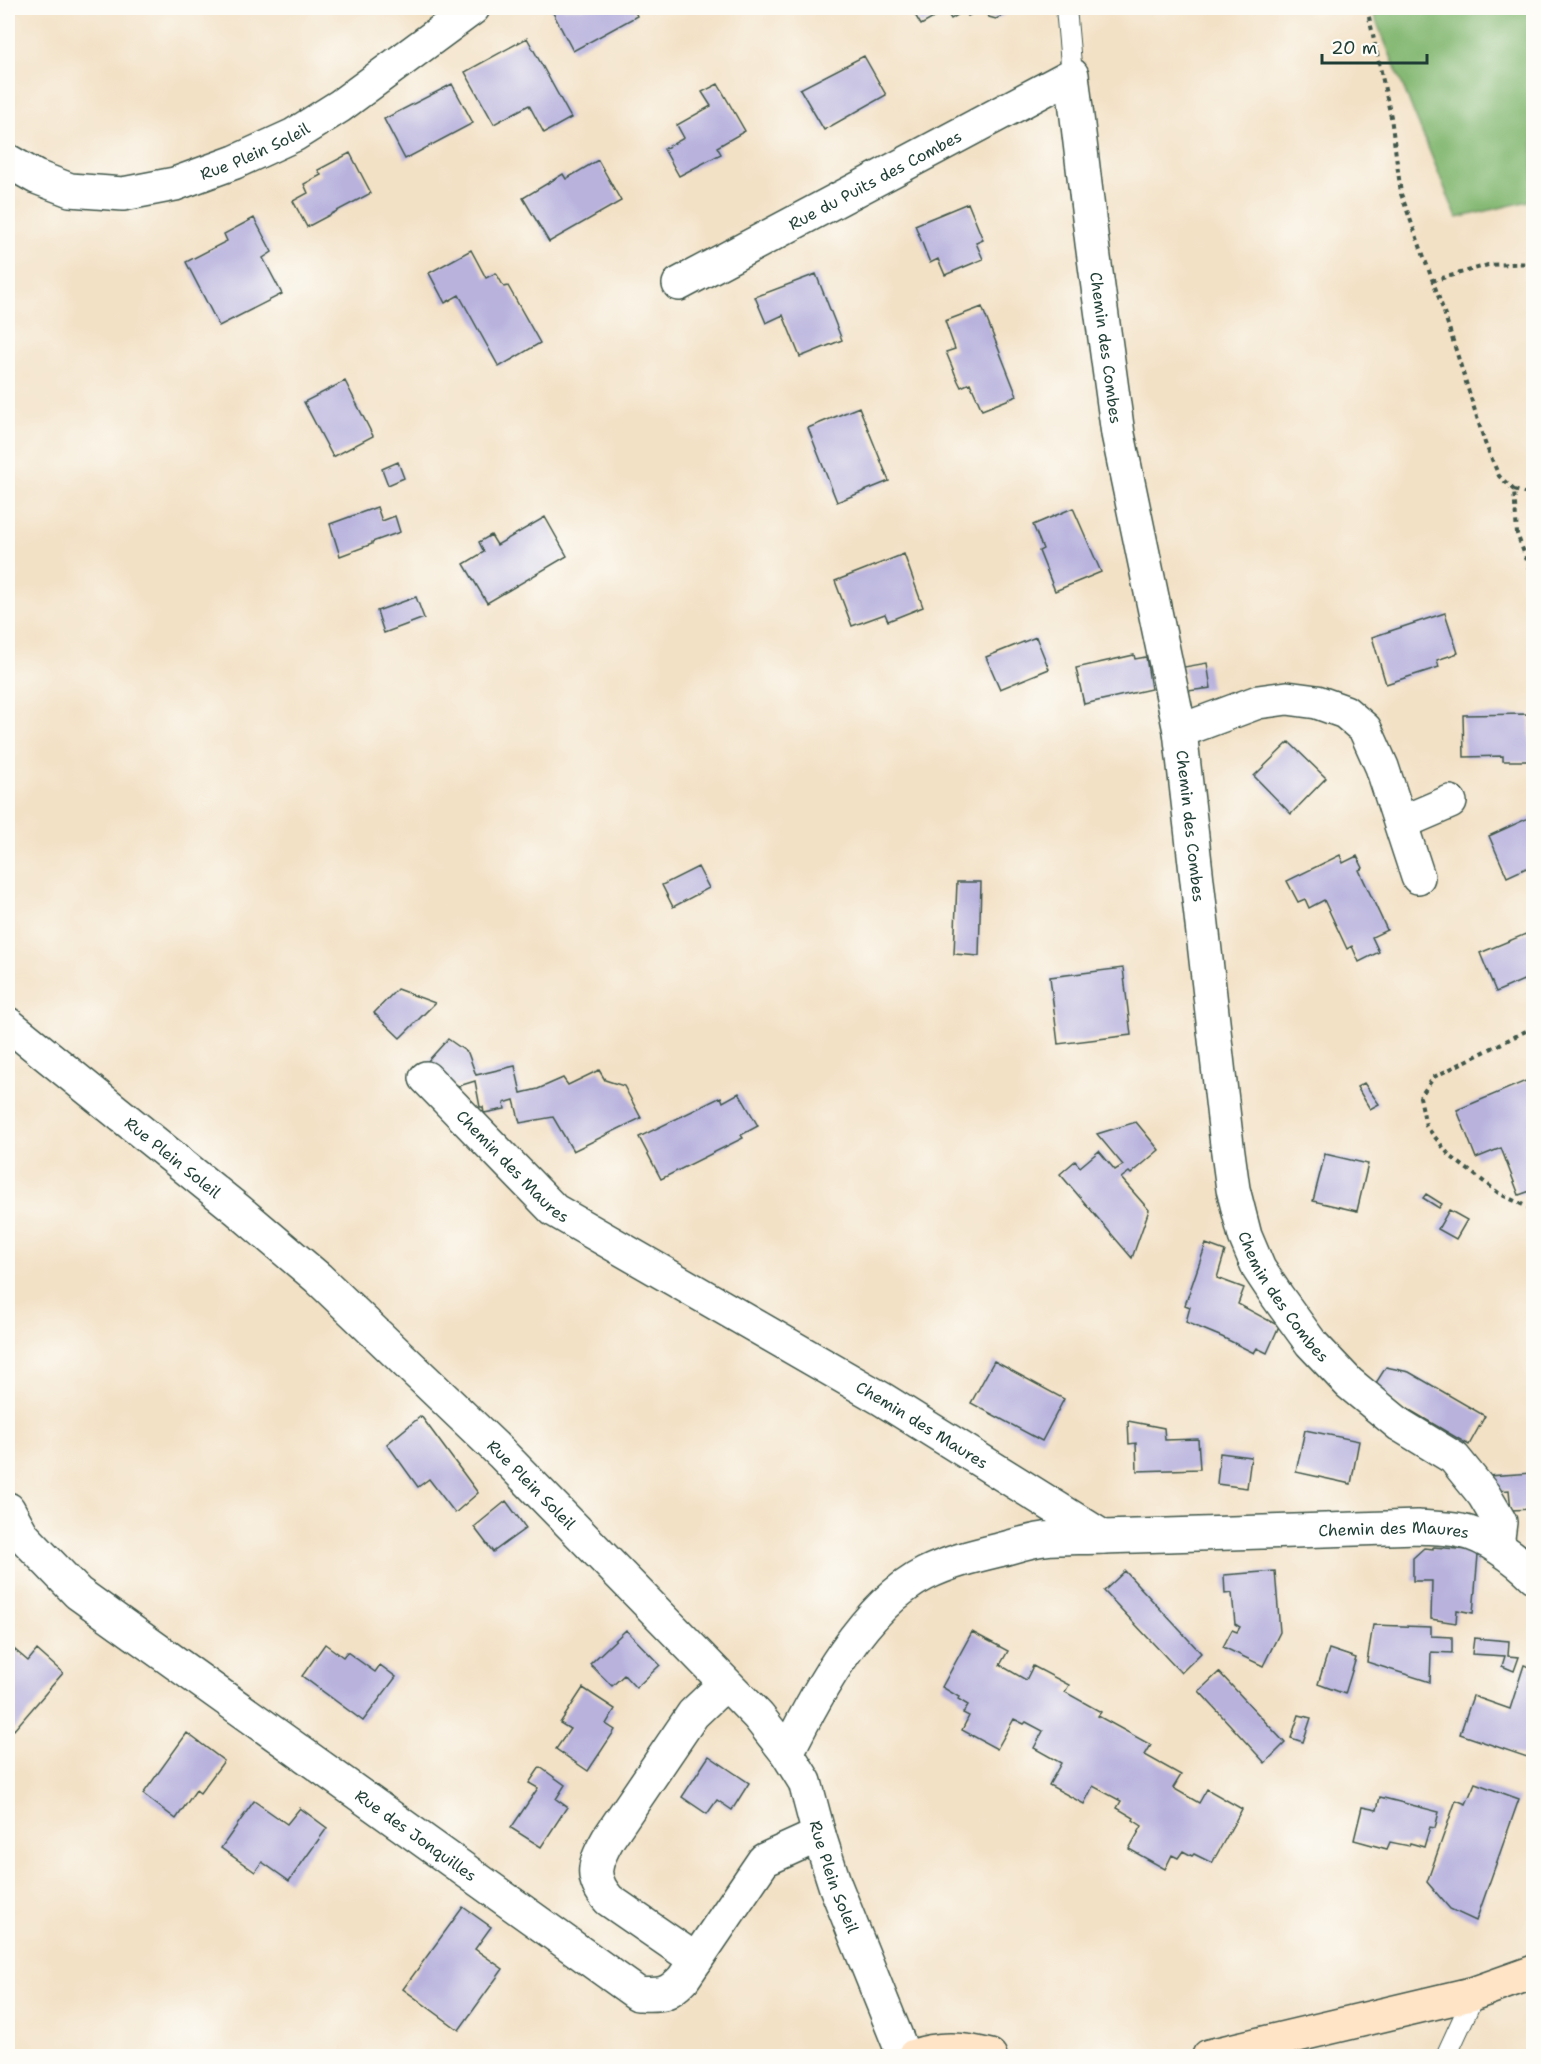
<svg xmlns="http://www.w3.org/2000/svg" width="1541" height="2064" viewBox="0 0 1541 2064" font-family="'Shantell Sans',sans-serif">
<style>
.forest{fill:#86b974;stroke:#527b54;stroke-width:1.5}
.building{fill:#b8b2dd}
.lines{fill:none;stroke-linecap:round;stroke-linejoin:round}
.lane-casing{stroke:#3f564a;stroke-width:22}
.street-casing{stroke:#3f564a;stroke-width:36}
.secondary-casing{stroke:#3f564a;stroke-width:36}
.path{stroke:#3f564a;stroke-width:4;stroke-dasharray:4.5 4.5;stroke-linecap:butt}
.lane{stroke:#fff;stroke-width:20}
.street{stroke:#fff;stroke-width:33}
.secondary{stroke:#ffe4c6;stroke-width:33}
.labels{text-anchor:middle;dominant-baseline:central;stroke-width:6;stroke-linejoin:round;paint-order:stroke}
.street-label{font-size:16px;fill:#1f3d34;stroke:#fdfcf7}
</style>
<rect width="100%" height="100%" fill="#fdfcf7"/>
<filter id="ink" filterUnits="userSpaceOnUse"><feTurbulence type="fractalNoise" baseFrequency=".0167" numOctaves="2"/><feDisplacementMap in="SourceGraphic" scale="12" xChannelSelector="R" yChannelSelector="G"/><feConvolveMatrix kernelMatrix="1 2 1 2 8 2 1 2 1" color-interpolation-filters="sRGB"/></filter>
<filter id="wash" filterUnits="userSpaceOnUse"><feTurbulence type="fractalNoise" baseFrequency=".008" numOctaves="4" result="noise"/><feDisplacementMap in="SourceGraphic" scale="24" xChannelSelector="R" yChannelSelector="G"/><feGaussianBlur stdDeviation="1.35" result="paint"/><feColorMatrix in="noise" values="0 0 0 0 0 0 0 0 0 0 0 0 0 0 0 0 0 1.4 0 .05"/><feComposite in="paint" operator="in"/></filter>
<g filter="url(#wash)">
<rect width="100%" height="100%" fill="#f3e1c6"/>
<path class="forest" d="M1371 8H1533V200L1457 218Z"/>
<g id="blocks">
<path class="building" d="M554 8H633L637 16 573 51 551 9Z
M911 8H1008L1006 14 996 19 989 17 984 8 968 16 964 11 951 19 946 11 921 25Z
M527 38 571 118 544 133 529 105 494 124 465 72Z
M864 56 886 95 824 130 800 89Z
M452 84 473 123 405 159 384 119Z
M718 84 745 131 717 147 721 154 679 176 664 149 684 138 677 125 711 106 702 92Z
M350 153 371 193 307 227 293 201 308 193 304 184 321 175 318 170Z
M598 160 621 201 549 242 523 198 563 174 566 179Z
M968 203 983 240 976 243 983 259 945 275 938 259 930 263 915 225Z
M254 218 272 252 263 258 282 294 219 326 186 262 227 241 224 234Z
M471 250 486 278 496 273 504 287 508 286 540 343 499 367 459 295 445 303 429 273Z
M816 274 842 340 800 357 783 315 766 323 755 297Z
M982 307 1017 396 982 410 970 383 961 387 958 381 946 352 955 349 945 321Z
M345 381 373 436 333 457 304 402Z
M859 407 889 481 837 502 808 428Z
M398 462 404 478 388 485 382 469Z
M377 507 382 521 395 516 400 532 372 542V544L340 556 330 524Z
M1073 508 1101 572 1055 591 1039 551 1043 549 1033 525Z
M545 517 567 556 487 603 464 564 484 552 479 542 491 535 497 545Z
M904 554 923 607 888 621 885 614 852 626 835 581Z
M416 597 424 618 384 633 377 611Z
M1445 613 1458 653 1437 660 1439 667 1386 684 1372 637Z
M1036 637 1049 669 1000 689 986 657Z
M1134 655 1135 659 1146 657 1151 689 1084 704 1076 668Z
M1207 663 1211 688 1188 691 1184 667Z
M1529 714 1531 761H1503V756L1464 757 1463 715Z
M1289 742 1326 778 1291 814 1254 776Z
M1533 816V865L1507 877 1489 836Z
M1340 855 1343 863 1357 856 1363 868 1359 870 1387 930 1372 937 1379 952 1359 962 1352 946 1347 949 1324 900 1309 908 1305 899 1298 902 1287 881Z
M698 867 709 888 673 907 662 885Z
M957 882H981L979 956 954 954Z
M1533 931V976L1496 992 1480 953Z
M1123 968 1131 1035 1058 1044 1050 977Z
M397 989 435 1003 400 1038 374 1013Z
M448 1039 468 1053 476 1075 515 1066 521 1093 538 1089 563 1078 568 1085 599 1070 605 1080 624 1086 641 1118 573 1151 553 1117 520 1123 514 1100 504 1103 505 1109 484 1113 483 1107H480L475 1081 459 1086 451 1083 427 1062Z
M1533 1078V1190L1519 1195 1501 1148 1476 1158 1457 1110Z
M1364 1083 1379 1104 1370 1109 1357 1087Z
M739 1093 758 1126 741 1135 743 1138 661 1179 639 1137 721 1097 723 1102Z
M1136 1122 1159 1150 1131 1174 1129 1172 1121 1178 1149 1210 1132 1258 1060 1174 1075 1161 1080 1167 1099 1151 1115 1170 1123 1165 1097 1134Z
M1325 1154 1368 1164 1357 1211 1313 1201Z
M1426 1194 1442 1204 1439 1208 1423 1198Z
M1449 1210 1467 1220 1456 1239 1438 1229Z
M1206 1244 1225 1251 1217 1278 1244 1288 1238 1304 1279 1326 1267 1353 1257 1348 1254 1353 1222 1337 1186 1322 1190 1307 1185 1305Z
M994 1361 1064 1399 1042 1441 971 1403Z
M1386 1367 1409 1372 1485 1416 1469 1445 1396 1402 1374 1386Z
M421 1416 478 1493 455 1513 429 1479 418 1487 387 1444Z
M1128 1421 1164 1428 1165 1440 1198 1439 1200 1469 1137 1471 1136 1443 1129 1444Z
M1305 1430 1359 1441 1351 1484 1296 1472Z
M1220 1453 1251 1457 1247 1488 1217 1484Z
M1533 1473V1509L1511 1510 1509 1490 1497 1491 1488 1476Z
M506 1501 526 1528 493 1552 474 1527Z
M1433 1547 1469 1550 1478 1555 1473 1613 1457 1610 1456 1623 1431 1619 1432 1581H1413V1558L1424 1548 1433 1549Z
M1125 1571 1201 1653 1181 1673 1104 1591Z
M1275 1571 1280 1632 1263 1666 1223 1647 1232 1630 1237 1632 1240 1627 1235 1624 1232 1593 1225 1594 1224 1575Z
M1373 1625 1431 1627V1636L1452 1637V1653L1431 1652 1430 1682 1367 1662Z
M626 1630 660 1665 636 1688 624 1675 612 1686 590 1664Z
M972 1632 1008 1651 1000 1665 1026 1680 1033 1666 1069 1685 1065 1692 1101 1712 1098 1716 1151 1745 1145 1755 1181 1775 1173 1788 1199 1803 1207 1789 1242 1809 1212 1863 1194 1854 1192 1856 1183 1851 1178 1858 1172 1855 1165 1869 1129 1849 1142 1826 1133 1820 1134 1818 1117 1808 1121 1801 1093 1786 1084 1804 1049 1785 1061 1763 1034 1748 1043 1731 1026 1722 1024 1724 1014 1719 997 1749 962 1730 969 1716 963 1713 968 1705 958 1699 959 1697 942 1687Z
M1474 1638 1509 1641 1508 1656 1519 1657 1514 1671 1502 1666 1505 1656 1472 1654Z
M8 1644 28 1661 37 1650 63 1673 14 1730 8 1724Z
M325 1644 343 1657 347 1652 375 1672 380 1665 396 1677 363 1721 302 1676Z
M1329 1649 1356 1658 1345 1694 1318 1684Z
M1524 1665 1533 1668V1759L1460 1734 1473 1696 1510 1709Z
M1219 1672 1285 1743 1265 1763 1199 1691Z
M583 1688 615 1709 606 1724 615 1730 588 1771 556 1749 570 1729 560 1723Z
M1299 1715 1311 1718 1303 1742 1291 1738Z
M187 1733 224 1761 200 1793 196 1790 176 1819 143 1794Z
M709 1756 749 1783 732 1810 717 1800 707 1814 682 1797Z
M540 1767 565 1785 556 1799 567 1807 541 1847 511 1828 538 1788 529 1783Z
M1475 1783 1519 1799 1476 1921 1450 1909 1427 1882 1456 1800 1466 1804Z
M1380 1797 1439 1812 1435 1828 1430 1827 1424 1847 1410 1843 1409 1846 1390 1842 1387 1849 1354 1840 1362 1807 1377 1810Z
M254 1801 287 1824 300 1808 327 1828 289 1881 262 1862 255 1872 221 1848Z
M463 1907 491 1927 475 1949 503 1969 459 2030 403 1989Z"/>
</g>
</g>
<g filter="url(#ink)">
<use href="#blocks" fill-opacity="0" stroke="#3f564a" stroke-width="1.5"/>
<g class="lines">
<g class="lane-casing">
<path id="lane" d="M1066 8 1072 75
M1446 2056 1475 1993"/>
</g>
<g class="street-casing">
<g id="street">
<path id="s1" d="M8 161 36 177 70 190 123 194 175 184 235 162 294 135 340 106 473 8"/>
<path id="s2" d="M679 284 1072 75 1092 243 1118 434 1180 731 1227 1145 1233 1189 1245 1236 1259 1269 1277 1296 1311 1343 1349 1383 1400 1425 1454 1458 1484 1495 1500 1522 1497 1546"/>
<path d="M1180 731 1258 702 1287 698 1317 702 1345 712 1365 729 1382 767 1418 877"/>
<path d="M1401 823 1450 802"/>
<path id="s3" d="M8 1024 238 1210 318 1278 501 1453 758 1716 787 1753 805 1782 819 1835 835 1885 904 2056"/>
<path id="s4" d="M426 1078 554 1210 882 1399 1103 1537 1418 1527C1432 1528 1447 1528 1461 1531 1485 1535 1517 1559 1534 1576"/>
<path id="s5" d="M8 1509 23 1536 78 1593 638 1994C660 1995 667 1996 683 1979L764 1860 819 1835"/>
<path d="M787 1753C816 1694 864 1605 925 1574 949 1562 974 1556 999 1550 1014 1546 1029 1541 1044 1539 1063 1537 1083 1538 1103 1537"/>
<path d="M696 1960 609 1900C589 1877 594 1864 608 1839L693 1714 714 1694 727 1686"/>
</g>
</g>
<g class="secondary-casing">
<path id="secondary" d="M914 2056C940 2047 964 2049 990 2056
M1209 2056 1475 1993 1534 1972"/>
</g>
<path class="path" d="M1367 8 1391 117 1401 194 1443 309 1485 443 1499 476 1514 490 1517 534 1534 579
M1432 281 1488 265 1534 263
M1514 490 1534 496
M1534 1027 1434 1077 1420 1097 1426 1126 1450 1156 1500 1194 1534 1210"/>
<use href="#lane" class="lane"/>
<use href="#street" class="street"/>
<use href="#secondary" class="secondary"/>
</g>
</g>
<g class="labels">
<g class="street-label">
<text stroke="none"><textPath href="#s1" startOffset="261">Rue Plein Soleil</textPath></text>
<text stroke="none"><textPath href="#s2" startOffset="222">Rue du Puits des Combes</textPath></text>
<text stroke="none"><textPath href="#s2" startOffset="720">Chemin des Combes</textPath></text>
<text stroke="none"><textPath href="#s2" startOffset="1206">Chemin des Combes</textPath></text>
<text stroke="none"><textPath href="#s3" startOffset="212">Rue Plein Soleil</textPath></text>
<text stroke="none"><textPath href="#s4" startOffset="124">Chemin des Maures</textPath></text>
<text stroke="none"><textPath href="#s2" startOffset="1692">Chemin des Combes</textPath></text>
<text stroke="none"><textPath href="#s4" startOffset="610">Chemin des Maures</textPath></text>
<text stroke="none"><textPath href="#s3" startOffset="698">Rue Plein Soleil</textPath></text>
<text stroke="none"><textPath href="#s4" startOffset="1114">Chemin des Maures</textPath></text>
<text stroke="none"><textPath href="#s5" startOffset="526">Rue des Jonquilles</textPath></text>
<text stroke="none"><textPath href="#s3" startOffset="1202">Rue Plein Soleil</textPath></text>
</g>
</g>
<rect width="1541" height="2064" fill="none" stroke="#fdfcf7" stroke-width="30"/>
<path d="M1322 54v9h105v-9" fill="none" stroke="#1f3d34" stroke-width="3"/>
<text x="1331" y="54" font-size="18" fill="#1f3d34" stroke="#fdfcf7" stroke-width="4.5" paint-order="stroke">20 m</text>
</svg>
